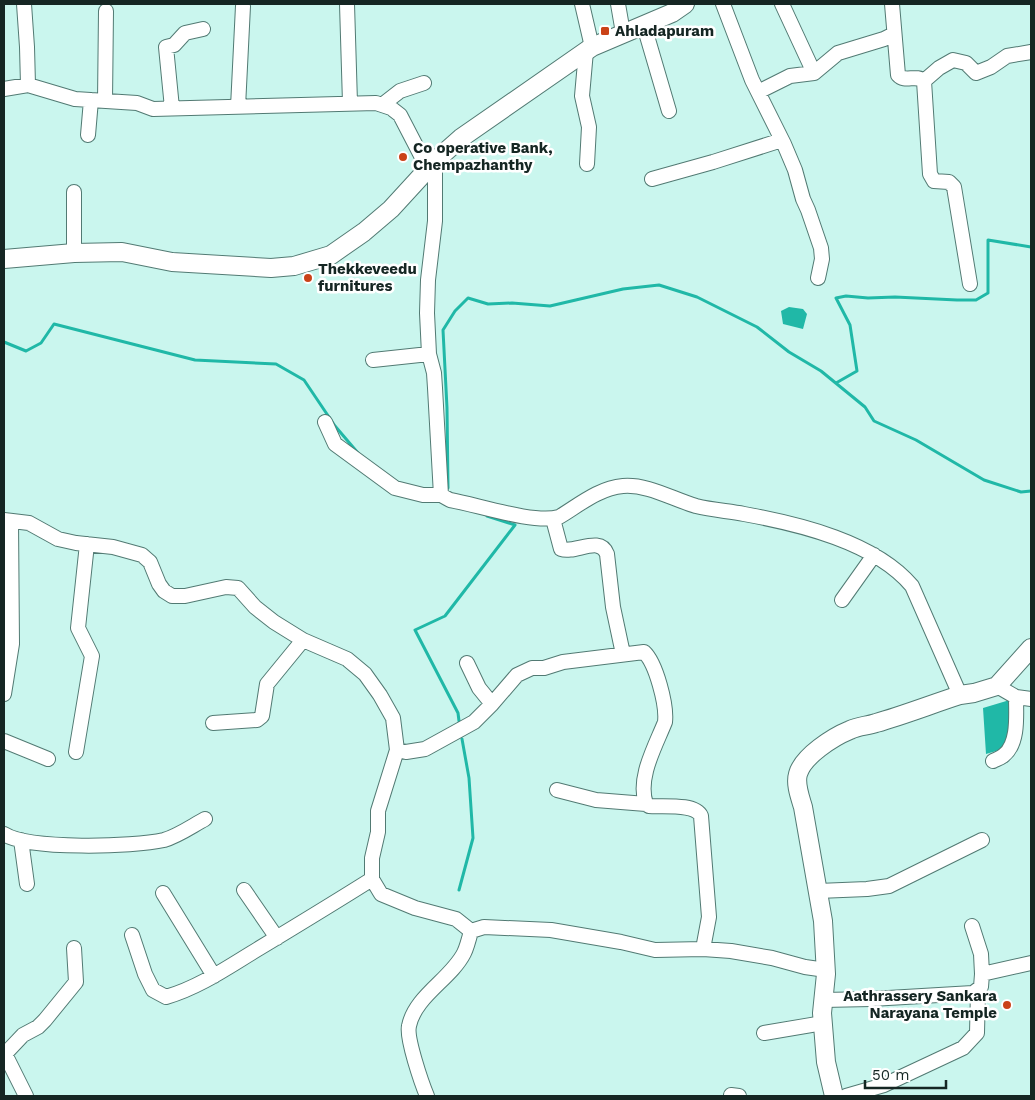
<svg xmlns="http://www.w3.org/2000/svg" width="1035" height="1100" viewBox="0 0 1035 1100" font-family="'Work Sans',sans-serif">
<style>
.water{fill:#20b8a7}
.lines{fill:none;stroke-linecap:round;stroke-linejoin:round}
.stream{stroke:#20b8a7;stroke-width:3}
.minor-casing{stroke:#527a73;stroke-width:16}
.major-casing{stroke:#527a73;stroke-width:20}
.minor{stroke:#fff;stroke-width:14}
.major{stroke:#fff;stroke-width:18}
.poi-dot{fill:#ca4218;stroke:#fff;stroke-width:2}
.labels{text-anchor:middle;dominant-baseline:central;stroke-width:5;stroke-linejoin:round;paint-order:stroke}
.poi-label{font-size:15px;font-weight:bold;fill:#152623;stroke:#fff;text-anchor:start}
</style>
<rect width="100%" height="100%" fill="#caf6ee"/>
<path class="water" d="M789 307 803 309 807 314 803 329 783 324 781 311Z
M1013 699 1007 741 1003 749 986 754 983 708Z"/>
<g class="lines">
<path class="stream" d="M4 342 26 351 41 343 54 324 195 360 276 364 304 380 335 426 358 453
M836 383 857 371 850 325 836 298 846 296 868 298 895 297 957 300H976L988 293V240L1031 247
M448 488 447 408 443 330 455 311 468 298 488 304 512 303 550 306 623 289 659 285 697 297 757 327 789 352 821 371 865 407 874 421 916 440 984 480 1021 492 1031 491
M459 721 458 713 415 630 445 616 515 525 487 516
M459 890 473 838 469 778 462 739"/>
<g class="minor-casing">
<path id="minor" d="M24 4 27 47 28 85
M347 4 350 103
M582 4 592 47
M618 4 623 33
M723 4 752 80 784 144 795 170 803 199 808 210 821 248 822 259 818 278
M782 4 814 73
M892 4 898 75C905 83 916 74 924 81L930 174 934 181 949 182 954 187 970 284
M641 25 647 36 669 111
M586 51 582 96 589 127 587 164
M924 81 939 68 953 60 966 63 976 73 991 67 1007 56 1031 52
M4 89 28 85 75 99 137 103 153 109 376 103 391 108 400 115 428 169
M758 92 790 76 814 73 838 53 884 39 894 34
M105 101 106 11
M382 105 400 91 424 83
M238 107 243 6
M172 108 166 47 174 45 185 33 203 29
M88 135 91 100
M435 161V221L428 280 427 313 429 354 434 373 435 388 441 495 450 500C478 505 534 524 559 517 579 505 599 488 623 486 648 484 672 499 696 506 712 510 728 511 744 514 799 524 875 542 912 586L960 695
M652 179 713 162 782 140
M74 253V192
M373 360 429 354
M325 422 335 444 395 488 423 495H441
M553 519 561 549C575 554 600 535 607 554L613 607 623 654
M4 520 29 523 58 539 76 543 113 547 142 555 150 562 159 584 164 591 172 596H185L226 587 238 588 255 607 274 622 303 640 347 659 365 674 380 695 393 718 397 750 378 811V832L372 858V879L381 894 415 908 456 919 471 931 484 927 551 930 621 942 655 950 703 949 731 951 772 958 805 967 826 970
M842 600 874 555
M467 663 479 688 492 704
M997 686 1016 697 1031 699
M4 694 12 644 11 521
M213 723 257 720 262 716 267 684 303 640
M4 741 48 759
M397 750 406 752 425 749 474 722 492 704 517 675 532 668H544L563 662 644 652C656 663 667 705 665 722 655 747 637 778 646 804L649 806C662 807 695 803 701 816L709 917 703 949
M76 752 92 656 78 628 87 544
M993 761C997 759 1001 758 1004 755 1019 743 1016 714 1016 697
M557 790 596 800 646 804
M4 834C29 850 133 847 164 840 178 836 192 826 205 819
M21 840 27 884
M244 890 277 938
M818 891 867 889 889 886 982 840
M163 893 214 976
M972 926 981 954 982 974
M132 935 145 974 153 990 166 997C200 987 228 967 258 949 296 926 334 903 372 879
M823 1000 871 999 973 993 981 987 982 974 1031 963
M764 1033 823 1023
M4 1052 26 1096
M5 1054 23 1035 38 1027 45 1020 76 982 74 948
M731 1095 739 1096
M427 1096C422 1084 406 1038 409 1026 415 996 451 979 464 953 467 947 469 939 471 931
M846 1096 884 1085 963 1048 977 1033 978 991"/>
</g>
<g class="major-casing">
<path id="major" d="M4 259 74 253 122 252 172 262 271 268 294 266 331 255 364 232 391 209 435 161 461 138 592 47 672 13 685 4
M834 1096 826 1062 822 1013 826 974 823 921 803 807C800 797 795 784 798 774 803 756 833 737 850 730 858 726 867 726 876 723 904 715 932 704 960 695L974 693 997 686 1031 648"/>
</g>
<use href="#minor" class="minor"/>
<use href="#major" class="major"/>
</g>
<g class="poi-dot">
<rect x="600" y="26" width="10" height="10" rx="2.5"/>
<circle cx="403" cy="157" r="5"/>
<circle cx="308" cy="278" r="5"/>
<circle cx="1007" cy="1005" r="5"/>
</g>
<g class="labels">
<g class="poi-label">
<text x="615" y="31">Ahladapuram</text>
<text x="413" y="148">Co operative Bank,<tspan x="413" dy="17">Chempazhanthy</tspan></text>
<text x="318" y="269">Thekkeveedu<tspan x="318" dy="17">furnitures</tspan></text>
<text x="997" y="996" text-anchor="end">Aathrassery Sankara<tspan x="997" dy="17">Narayana Temple</tspan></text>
</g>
</g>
<rect width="1035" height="1100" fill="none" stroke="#152623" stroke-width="10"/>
<path d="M865 1080v8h81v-8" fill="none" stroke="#152623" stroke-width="2.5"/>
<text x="872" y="1080" font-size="15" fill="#152623" stroke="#ffffff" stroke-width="4" paint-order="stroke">50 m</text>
</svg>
